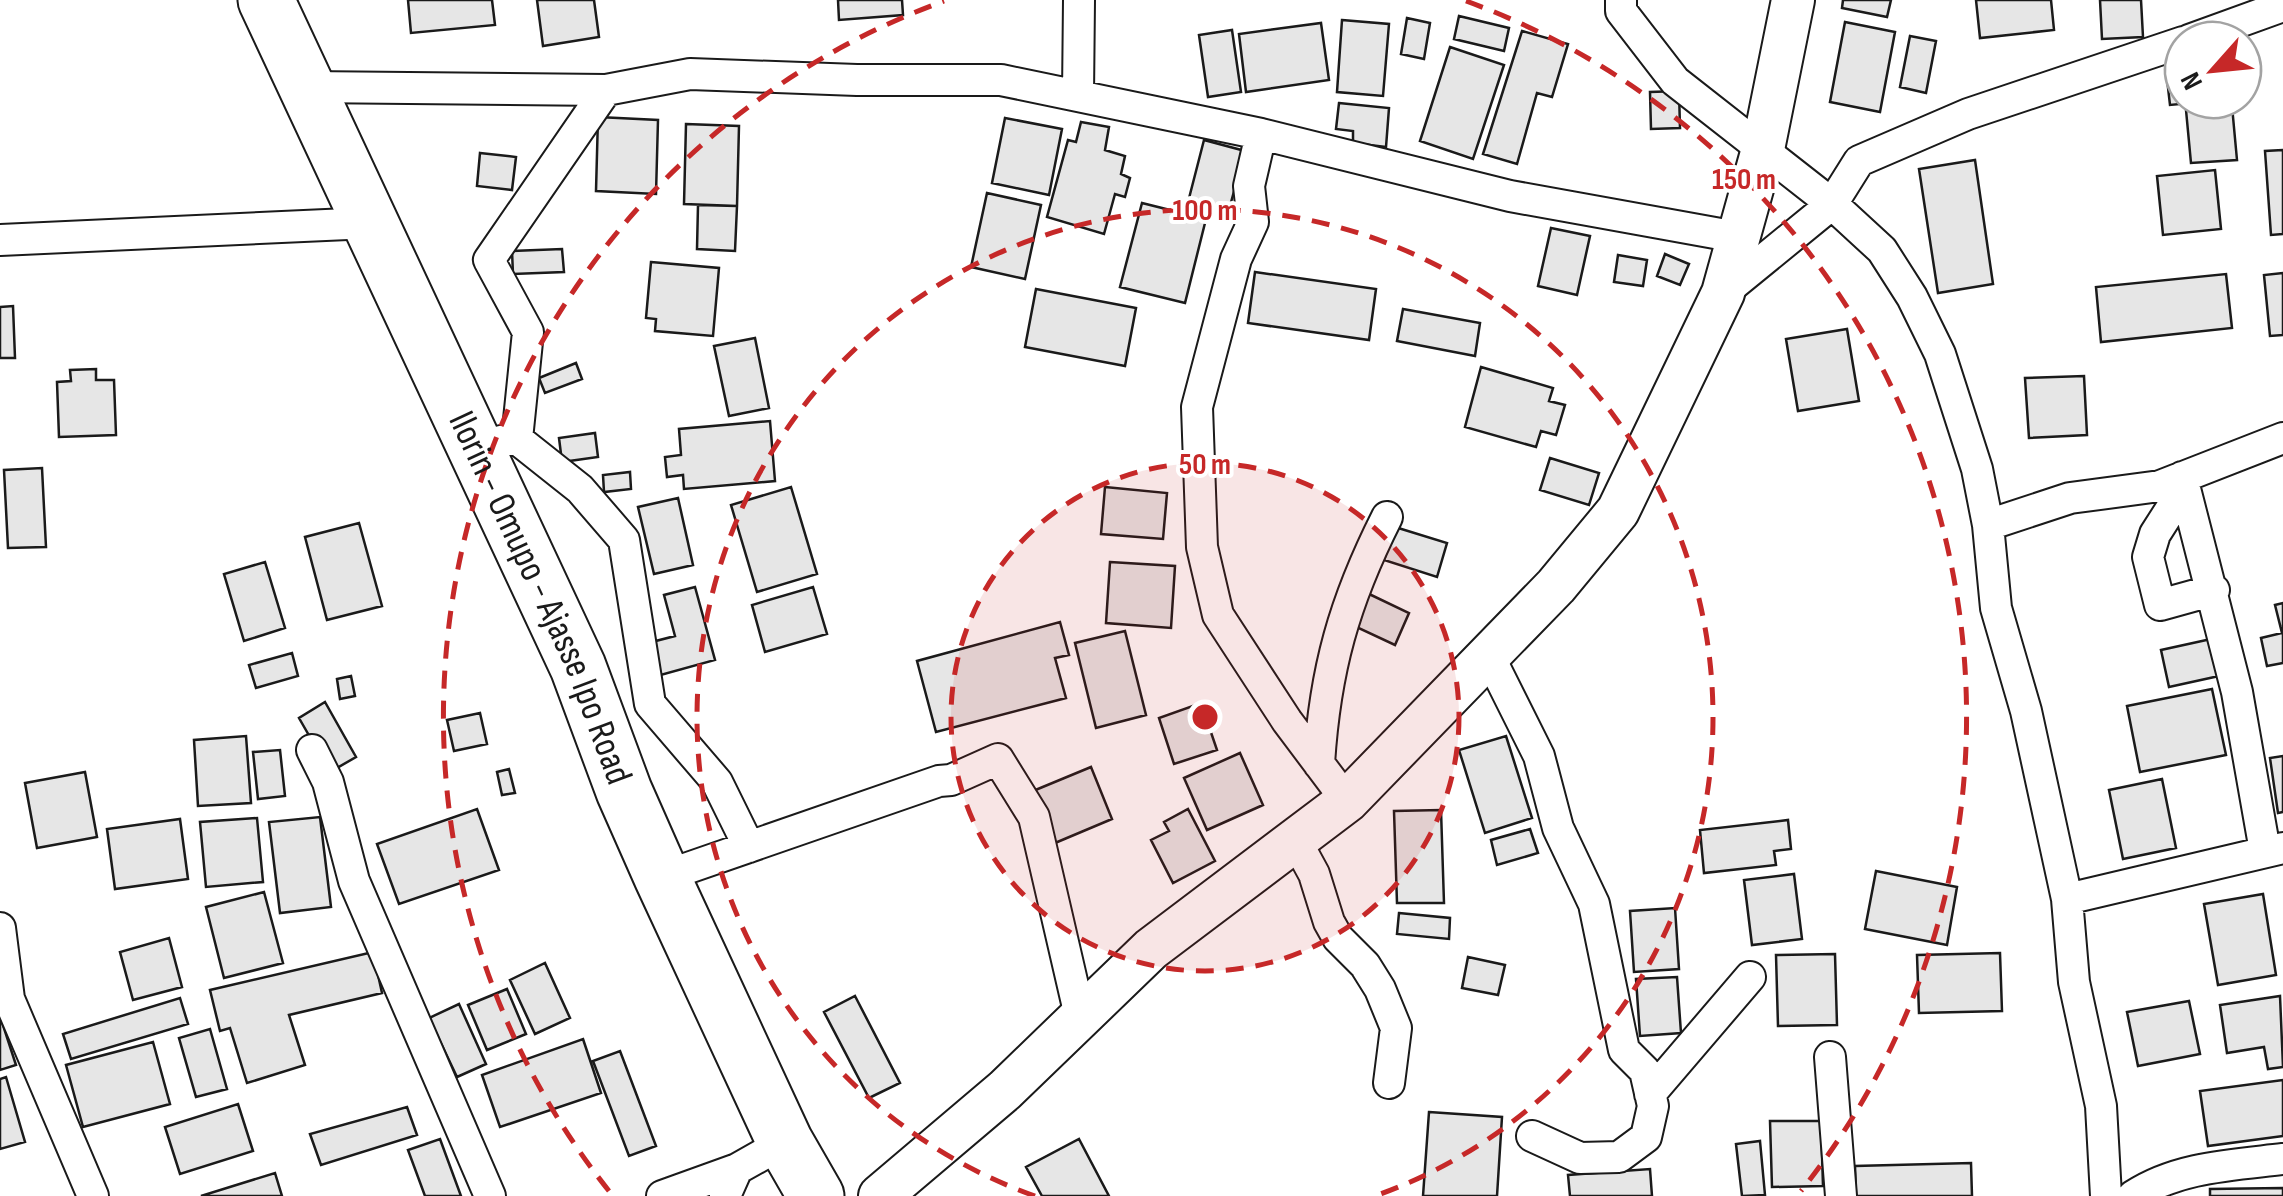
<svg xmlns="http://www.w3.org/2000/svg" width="2283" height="1196" viewBox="0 0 2283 1196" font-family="'Sofia Sans Condensed',sans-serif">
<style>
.building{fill:#e6e6e6;stroke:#1a1a1a;stroke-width:2.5}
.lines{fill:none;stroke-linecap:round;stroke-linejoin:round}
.street-casing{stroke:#1a1a1a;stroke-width:34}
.secondary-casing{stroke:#1a1a1a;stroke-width:46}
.highway-casing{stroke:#1a1a1a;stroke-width:59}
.street{stroke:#fff;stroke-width:30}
.secondary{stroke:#fff;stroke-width:42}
.highway{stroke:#fff;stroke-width:55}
.ring{fill:none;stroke:#c62828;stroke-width:5;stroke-dasharray:18 12}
.labels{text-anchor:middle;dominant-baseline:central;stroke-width:8;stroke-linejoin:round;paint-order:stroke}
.street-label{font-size:38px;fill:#1a1a1a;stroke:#fff}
.centre{fill:#c62828;stroke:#fff;stroke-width:5}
.ring-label{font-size:30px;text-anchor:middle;font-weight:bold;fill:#c62828;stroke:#fff;stroke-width:8;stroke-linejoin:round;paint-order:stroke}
</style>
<rect width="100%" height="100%" fill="#fff"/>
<path class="building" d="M408 0H492L495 25 411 33Z
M537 0H594L599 37 543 46Z
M838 0H902L903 15 839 20Z
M1843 0H1891L1887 17 1842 8Z
M1976 0H2051L2054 30 1980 38Z
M2100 0H2141L2143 37 2102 39Z
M1459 16 1509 28 1504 51 1454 39Z
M1407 18 1430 23 1424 59 1401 54Z
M1342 20 1389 24 1383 96 1337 92Z
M1845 22 1895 32 1880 112 1830 102Z
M1321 23 1329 80 1246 92 1239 34Z
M1232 30 1241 92 1208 97 1199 35Z
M1522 31 1568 44 1552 97 1537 93 1517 164 1483 154Z
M1910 36 1936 41 1926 93 1900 87Z
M1450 47 1504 65 1473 159 1420 141Z
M2183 69V100H2223L2170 105 2166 70Z
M1679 91 1680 128 1651 129 1650 92Z
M1339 103 1389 108 1386 147 1353 143V131L1336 129Z
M2232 106 2237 160 2191 163 2186 110Z
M598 117 658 120 656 194 596 191Z
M1005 118 1062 129 1049 195 992 183Z
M1081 122 1109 127 1105 150 1125 156 1121 174 1130 178 1125 197 1115 194 1104 234 1047 217 1068 140 1076 142Z
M686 124 739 126 737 206 684 204Z
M1204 140 1245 151 1227 217 1187 206Z
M2283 150V234L2271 235 2265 151Z
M480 153 516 157 512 190 477 186Z
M1975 160 1993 284 1938 293 1919 169Z
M2215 170 2221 229 2163 235 2157 176Z
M987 193 1041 205 1025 279 971 267Z
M1142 203 1206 219 1185 303 1120 287Z
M698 205 737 206 735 251 697 249Z
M1551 228 1590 236 1577 295 1538 286Z
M562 249 564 272 513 274 512 251Z
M1665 254 1689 264 1680 285 1657 276Z
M1618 255 1647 260 1643 286 1614 282Z
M651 262 719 268 713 336 655 331 656 319 646 318Z
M1255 272 1376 289 1369 340 1248 323Z
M2283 273V335L2270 336 2264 275Z
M2226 274 2232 328 2101 342 2096 287Z
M1036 289 1136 308 1125 366 1025 347Z
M13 306 15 358H0V307Z
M1403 309 1480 323 1475 356 1397 341Z
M1847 329 1859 401 1798 411 1786 339Z
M755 338 769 408 729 416 714 346Z
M576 363 582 379 545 393 539 378Z
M1481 367 1553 388 1549 401 1565 405 1556 435 1541 431 1536 447 1465 427Z
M96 369V380H114L116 435 59 437 57 382 71 381 70 370Z
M2084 376 2087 435 2029 438 2025 378Z
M770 421 775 481 684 489 683 475 667 477 665 457 681 455 679 429Z
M595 433 598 457 562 462 559 438Z
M1550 458 1599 473 1589 505 1540 490Z
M42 468 46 547 8 548 4 470Z
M630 472 631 489 604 492 603 475Z
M791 487 817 574 757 592 731 505Z
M1105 487 1167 493 1163 539 1101 534Z
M678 498 693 565 654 574 638 507Z
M359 523 382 606 327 620 305 537Z
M1395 527 1447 543 1437 577 1384 560Z
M265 562 285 628 244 641 224 574Z
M1110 562 1175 566 1171 628 1106 623Z
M695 587 715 660 657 676 648 643 675 636 664 595Z
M813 587 827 634 765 652 752 605Z
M1367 593 1409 613 1395 645 1352 625Z
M2283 603V663L2267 666 2261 638 2282 633 2275 605Z
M1060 622 1069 655 1055 658 1066 698 936 732 917 661Z
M1125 631 1146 715 1096 728 1075 643Z
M2211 639 2219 676 2169 687 2161 650Z
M292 653 298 676 256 688 249 665Z
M351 676 355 696 340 699 337 679Z
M2212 689 2226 755 2140 772 2127 706Z
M325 702 356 757 330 772 299 718Z
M1201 703 1217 750 1174 764 1159 718Z
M480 713 487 744 454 751 447 720Z
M246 736 251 803 198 806 194 740Z
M1506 736 1532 818 1485 833 1459 750Z
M280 750 285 796 258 799 253 752Z
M1240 753 1263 805 1207 830 1184 778Z
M2283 756V812L2278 813 2270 758Z
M1091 767 1112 819 1055 843 1033 791Z
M509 769 515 793 502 795 497 772Z
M85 772 97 837 37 848 25 783Z
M2162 779 2176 848 2123 859 2109 790Z
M477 809 499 870 399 904 377 844Z
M1188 809 1215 861 1173 883 1151 840 1169 831 1164 822Z
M1441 810 1444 903H1397L1394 811Z
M320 817 331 907 280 913 269 822Z
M257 818 263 882 206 887 200 822Z
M180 819 188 879 115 889 107 829Z
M1788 820 1791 849 1774 851 1776 865 1704 873 1700 830Z
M1530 829 1538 853 1497 865 1491 840Z
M1876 871 1957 887 1947 945 1865 929Z
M1794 874 1802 939 1752 945 1744 880Z
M264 892 283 963 224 978 206 907Z
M2263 894 2276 975 2218 985 2204 904Z
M1675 908 1679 969 1634 972 1630 911Z
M1399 913 1450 918 1449 939 1397 934Z
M169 938 182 987 133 1000 120 952Z
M373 952 382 993 289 1015 305 1065 247 1083 230 1028 220 1031 210 990Z
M2000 953 2002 1011 1919 1013 1917 955Z
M1835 954 1837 1025 1778 1026 1776 955Z
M1468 957 1505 965 1498 995 1462 988Z
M545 963 570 1018 535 1034 510 980Z
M1677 977 1681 1033 1640 1036 1636 979Z
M507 989 526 1034 487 1050 468 1005Z
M855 996 900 1083 869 1098 824 1012Z
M2280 996 2283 1067 2268 1069 2264 1047 2227 1053 2220 1005Z
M180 998 188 1024 71 1059 63 1034Z
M2189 1001 2200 1054 2138 1066 2127 1012Z
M459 1004 486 1064 457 1077 429 1018Z
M0 1016 16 1065 0 1070Z
M210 1029 227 1089 196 1097 179 1038Z
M583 1039 601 1093 500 1127 482 1075Z
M153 1042 170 1104 83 1127 66 1065Z
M620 1051 656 1146 629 1156 593 1061Z
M6 1077 25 1142 0 1149V1079Z
M2283 1080V1136L2208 1146 2200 1091Z
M238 1104 253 1151 180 1174 165 1127Z
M407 1107 417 1135 321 1165 310 1134Z
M1429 1112 1502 1117 1497 1196H1423Z
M1770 1121H1821L1823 1186 1772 1187Z
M440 1139 461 1196H425L408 1150Z
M1079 1139 1109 1196H1042L1026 1167Z
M1760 1141 1765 1195 1742 1196 1736 1144Z
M1971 1163 1972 1196H1856L1855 1166Z
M1650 1169 1652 1196H1570L1568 1175Z
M275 1173 282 1196H201Z
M2283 1188V1196H2210V1189Z"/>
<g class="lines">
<g class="street-casing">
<path id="street" d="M1621 0V11L1675 81 1832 204 1723 293
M2189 40 2283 6
M307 87 606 90 690 74 857 80H1001L1261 134
M1078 95 1079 0
M0 240 370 223
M517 439 580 489 624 540 650 704 717 782 749 847
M501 441 517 439 528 332 489 260 606 90
M2182 477 2237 692 2265 851
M2185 487 2155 534 2148 557 2160 605 2214 590
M1988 525 2070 498 2160 486 2283 438
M1489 656 1539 756 1558 828 1594 904 1624 1050 1645 1071 1653 1106 1646 1137 1619 1157 1580 1158 1532 1136
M312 750 328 782 354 881 490 1196
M1319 764C1325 670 1344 602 1387 517
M1347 801 1287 721 1218 615 1202 547 1197 407 1236 259 1253 222 1249 186 1261 134 1510 196 1737 237
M1295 839 1314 874 1329 922 1338 938 1365 965 1380 989 1396 1028 1389 1083
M662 877 939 781 951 780 998 759 1034 817 1080 1016
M2067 899 2283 848
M0 928 9 999 93 1196
M1830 1057 1841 1196
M1650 1094 1750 977
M662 1196 737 1169
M725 1196 737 1169 785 1142
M2106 1196 2101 1106 2074 982 2067 899 2026 711 1996 608 1988 525 1977 469 1940 354 1912 297 1882 250 1832 204 1859 161 1968 114 2183 42
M2133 1196C2177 1167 2232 1165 2283 1159"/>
</g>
<g class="secondary-casing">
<path id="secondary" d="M880 1196 1005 1090 1151 949 1347 801 1556 586 1618 511 1723 293 1763 149 1793 0"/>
</g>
<g class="highway-casing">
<g id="highway">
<path id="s1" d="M266 0 578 667 624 791 662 877 785 1142 816 1196"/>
</g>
</g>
<use href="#street" class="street"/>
<use href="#secondary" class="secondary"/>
<use href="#highway" class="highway"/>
</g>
<circle cx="1205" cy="717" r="254" fill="#c62828" fill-opacity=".12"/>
<g class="ring">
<circle cx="1205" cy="717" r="254"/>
<path d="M1035 1196A508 508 0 1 1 1375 1196"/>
<path d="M609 1191A762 762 0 0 1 944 1M1466 1A762 762 0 0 1 1801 1191"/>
</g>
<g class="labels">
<g class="street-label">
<text stroke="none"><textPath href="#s1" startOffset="658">Ilorin - Omupo - Ajasse Ipo Road</textPath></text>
</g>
</g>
<circle cx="1205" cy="717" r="15" class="centre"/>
<g class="ring-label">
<text x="1744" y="189">150 m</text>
<text x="1205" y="220">100 m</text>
<text x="1205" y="474">50 m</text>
</g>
<g transform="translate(2213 70) rotate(243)"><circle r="48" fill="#ffffff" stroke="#a3a3a3" stroke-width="2.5"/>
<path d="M0-8L18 38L0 25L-18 38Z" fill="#c62828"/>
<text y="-15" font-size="28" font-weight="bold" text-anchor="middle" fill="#1a1a1a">N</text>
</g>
</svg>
